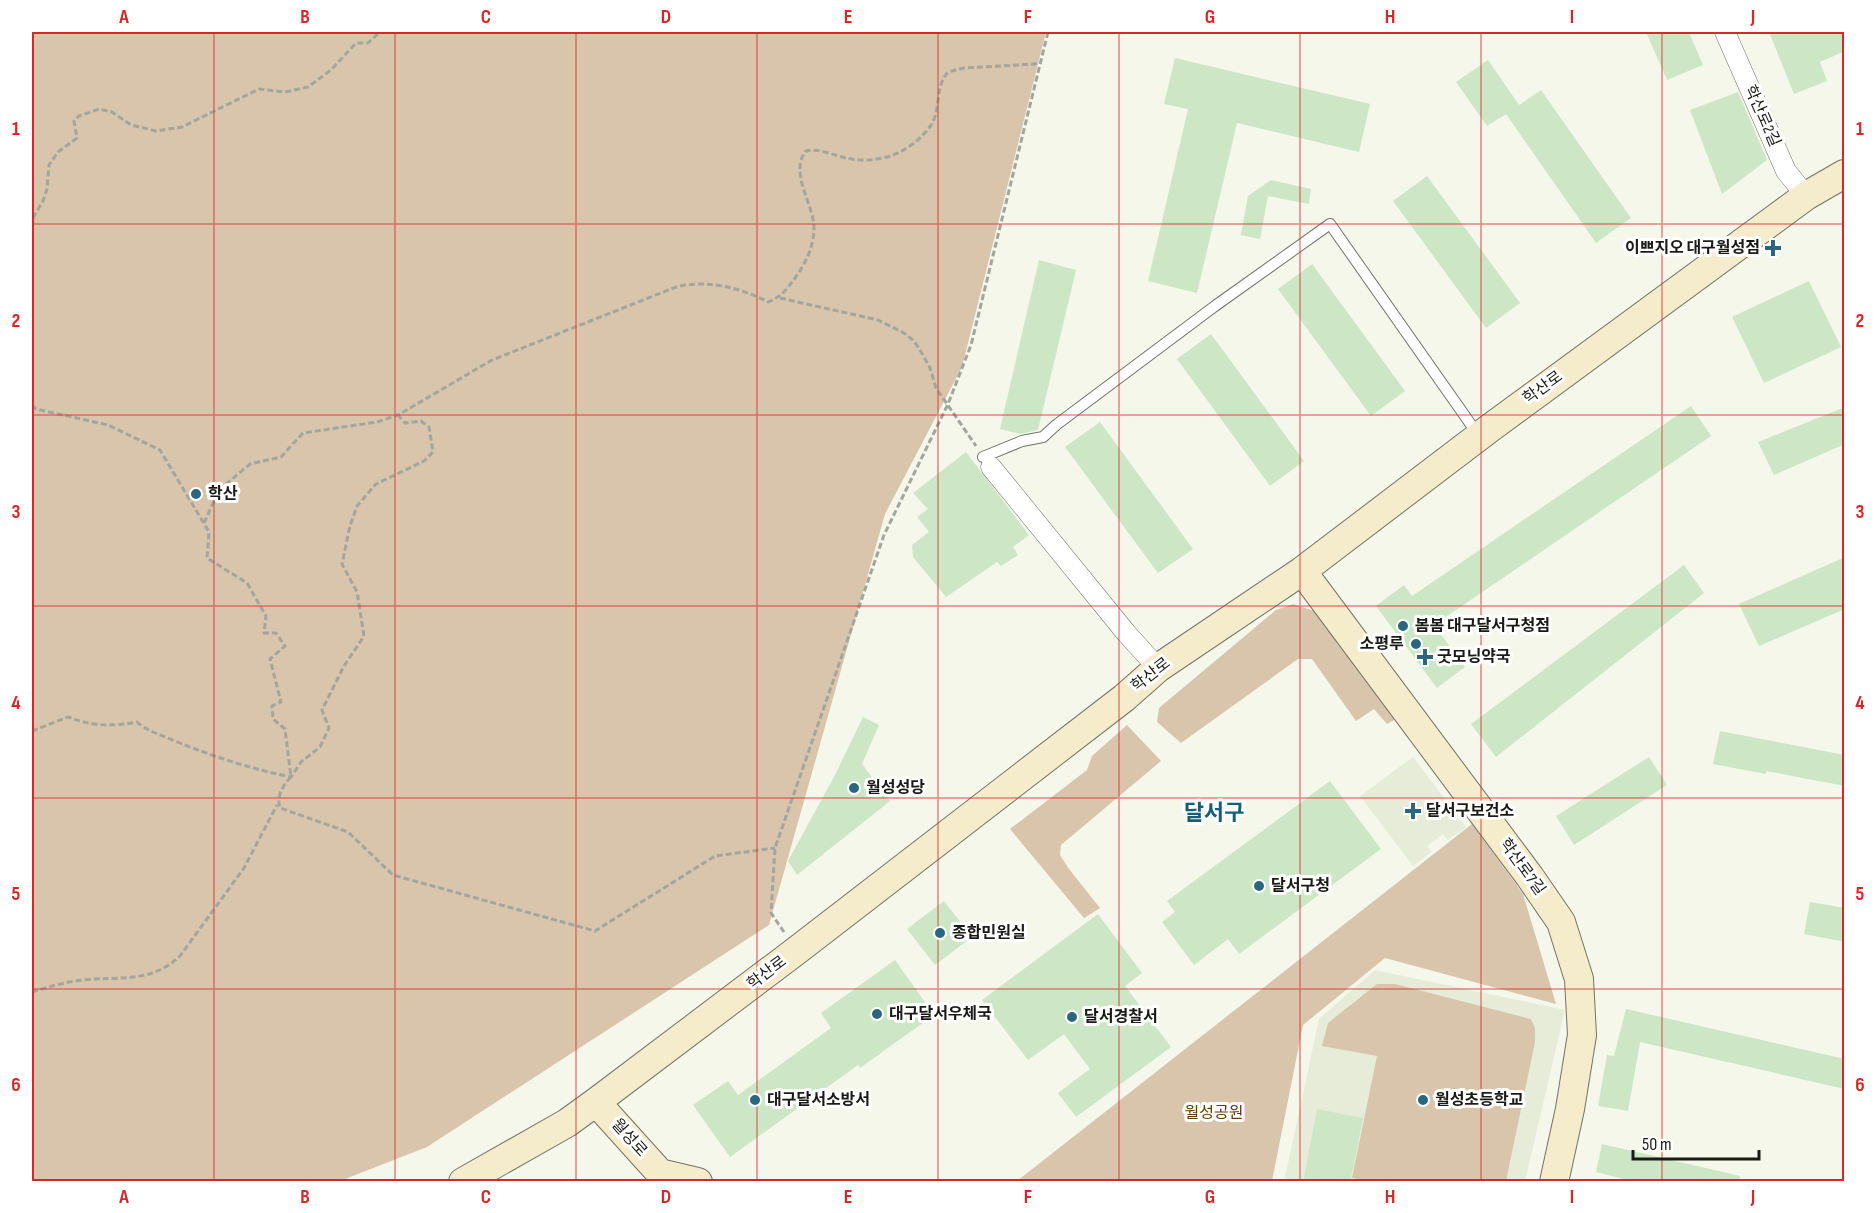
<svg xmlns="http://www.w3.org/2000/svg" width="1876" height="1213" viewBox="0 0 1876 1213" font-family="'Sofia Sans Condensed','Noto Sans KR',sans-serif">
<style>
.built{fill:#e7ecd8}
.green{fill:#d9c5ac}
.building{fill:#cce6c6}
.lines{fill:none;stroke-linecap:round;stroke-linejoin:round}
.lane-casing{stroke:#717468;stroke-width:12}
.street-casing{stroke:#717468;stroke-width:21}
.secondary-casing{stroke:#717468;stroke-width:30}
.path{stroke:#a3a69c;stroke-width:3;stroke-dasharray:6 3;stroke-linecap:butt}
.lane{stroke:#fff;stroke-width:10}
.street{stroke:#fff;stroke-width:20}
.secondary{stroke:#f4ecca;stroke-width:28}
.grid{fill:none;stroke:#d62828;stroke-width:1.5;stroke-opacity:0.55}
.poi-dot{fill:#2a677e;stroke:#fff;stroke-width:2}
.labels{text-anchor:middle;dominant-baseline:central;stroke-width:6;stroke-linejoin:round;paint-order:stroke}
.street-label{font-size:16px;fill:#1a1b17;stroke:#fff}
.poi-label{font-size:16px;font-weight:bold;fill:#1a1b17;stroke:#fff;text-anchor:start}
.park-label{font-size:16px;fill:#5f3d01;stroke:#fff}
.district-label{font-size:22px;font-weight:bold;fill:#135e78;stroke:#fff}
.neatline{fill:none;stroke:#d62828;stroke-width:2}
.grid-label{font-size:20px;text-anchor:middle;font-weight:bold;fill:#d62828}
</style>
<rect width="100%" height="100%" fill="#f4f7ea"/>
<path class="built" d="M1413 757 1466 827 1448 840 1443 834 1427 846 1432 852 1413 866 1360 796Z
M1375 970 1565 1010 1525 1181 1284 1182 1319 1019Z"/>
<path class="green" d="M32 32H1046L962 367 885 514 769 925 427 1147 340 1181H32Z
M1293 604 1323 614 1403 715 1387 724 1374 709 1356 721 1312 659H1298L1181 743 1157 722 1159 708 1276 610Z
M1127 725 1161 761 1061 845 1060 855 1069 869 1100 908 1084 918 1010 829 1087 770 1092 756Z
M1472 824 1523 894 1556 1004 1385 958 1303 1025 1272 1181H1017Z
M1377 984H1395L1531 1019 1535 1028V1042L1506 1181 1371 1182 1352 1178 1377 1056 1322 1046 1328 1023Z"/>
<path class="building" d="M1646 32H1689L1703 65 1667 80Z
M1769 32H1845V51L1820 62 1827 81 1794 94Z
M1175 58 1370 104 1359 152 1237 123 1197 293 1148 281 1188 109 1164 104Z
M1488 60 1519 105 1541 90 1631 218 1596 243 1506 114 1487 126 1456 82Z
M1738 92 1767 160 1722 194 1690 110Z
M1427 176 1520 303 1486 328 1393 201Z
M1271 180 1311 189 1309 204 1268 196 1260 239 1241 235 1248 196Z
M1039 260 1076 270 1038 430 1020 434 1000 429Z
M1312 264 1405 391 1371 416 1278 289Z
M1809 281 1841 347 1764 383 1732 317Z
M1211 334 1304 461 1270 486 1177 359Z
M1691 406 1711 436 1434 625 1465 667 1437 688 1376 606 1404 585 1412 596Z
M1845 407V444L1774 475 1758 442Z
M1100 422 1193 549 1158 573 1065 447Z
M966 452 1029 535 1013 547 1018 555 1001 566 997 562 946 597 913 557 912 545 929 532 917 517 928 509 913 493Z
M1845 557V609L1759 646 1739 604Z
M1684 565 1704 593 1496 757 1471 724Z
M863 717 879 725 862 764 890 801 797 875 788 861 835 775Z
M1720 731 1845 755V786L1766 771V774L1713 764Z
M1649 757 1667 785 1574 845 1556 816Z
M1330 781 1381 849 1239 954 1228 939 1194 965 1162 922 1175 912 1167 901Z
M944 901 972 937 935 965 907 929Z
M1810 902 1845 908V942L1804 934Z
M1098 914 1142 973 1125 986 1171 1047 1076 1117 1058 1093 1090 1069 1064 1034 1028 1060 982 1000Z
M895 960 934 1015 860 1068 858 1065 730 1157 693 1105 728 1081 738 1095 831 1028 821 1013Z
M1626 1009 1845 1059V1089L1640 1042 1628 1111 1598 1106 1607 1055 1614 1056Z
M1317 1109 1363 1118 1350 1182H1303Z
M1602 1144 1740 1176 1739 1182H1636L1596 1172Z"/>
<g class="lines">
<g class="lane-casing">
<path id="lane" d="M983 457 1022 441 1043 437 1056 425 1215 306 1330 224 1479 436"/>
</g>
<g class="street-casing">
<path id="street" d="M1725 32 1786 171 1806 196
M991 467 1127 634 1158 668"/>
</g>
<g class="secondary-casing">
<path id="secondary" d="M1302 571 1530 877 1561 922 1579 979 1582 1035 1570 1109 1554 1182
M596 1102 660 1173 698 1182
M463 1182 567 1123 596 1102 796 951 1124 698 1158 668 1302 571 1490 428 1806 196 1844 174"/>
</g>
<path class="path" d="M32 227 34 216 43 201 47 189 49 165 58 152 77 138 74 121 79 116 99 109 112 112 131 125 156 131 182 127 259 89 285 92 308 87 331 70 356 43H368L380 32
M780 298 878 320 904 333 914 341 923 355 930 368 936 388 976 446
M32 405 36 409 108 425 160 450 209 532 207 558 247 583 266 616 264 633H276L285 646 270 659 281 702 272 706 273 719 285 729 291 777C283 785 276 796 280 808L348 832 393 875 595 931 715 856 775 848
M204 523 219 490 250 464 281 457 303 433 377 422 398 415 492 360 676 287C707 279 741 288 768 302 781 297 787 289 795 278 806 263 814 246 814 227 813 203 789 172 806 151 817 148 831 154 842 157 875 166 908 155 929 128 942 112 934 87 948 72L964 68 1034 64 1041 62
M32 731 68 717C92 726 112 727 137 722 149 732 161 735 175 741 212 756 251 769 291 777L301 762 320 747 329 728 322 710 344 666 364 636 357 592 342 564 350 526 357 506 376 484 424 461 433 452 429 427 421 421 405 423 398 415
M784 932 771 913 775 848 884 535 948 404 971 345 1048 32
M32 992C48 987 65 982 82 980 120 976 150 984 180 956L244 868 277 805"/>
<use href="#lane" class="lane"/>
<use href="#street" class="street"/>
<use href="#secondary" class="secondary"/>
</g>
<path class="grid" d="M214 32V1182M395 32V1182M576 32V1182M757 32V1182M938 32V1182M1119 32V1182M1300 32V1182M1481 32V1182M1662 32V1182M32 224H1844M32 415H1844M32 606H1844M32 798H1844M32 989H1844"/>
<g class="poi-dot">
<path d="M1770 239h6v6h6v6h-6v6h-6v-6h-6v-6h6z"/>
<circle cx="196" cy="494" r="6"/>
<circle cx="1403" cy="626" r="6"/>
<circle cx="1416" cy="644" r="6"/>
<path d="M1422 648h6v6h6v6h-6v6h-6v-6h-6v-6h6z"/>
<circle cx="854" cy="788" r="6"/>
<path d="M1410 802h6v6h6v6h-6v6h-6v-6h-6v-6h6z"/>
<circle cx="1259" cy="886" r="6"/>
<circle cx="940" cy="933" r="6"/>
<circle cx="877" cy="1014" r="6"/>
<circle cx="1072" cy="1017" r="6"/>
<circle cx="755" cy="1100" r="6"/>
<circle cx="1423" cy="1100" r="6"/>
</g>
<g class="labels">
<g class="street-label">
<text transform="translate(1762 116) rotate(66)">학산로2길</text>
<text transform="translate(1543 388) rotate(-36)">학산로</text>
<text transform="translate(1151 675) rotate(-38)">학산로</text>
<text transform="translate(1522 867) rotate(54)">학산로7길</text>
<text transform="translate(767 973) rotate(-37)">학산로</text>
<text transform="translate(629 1138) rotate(48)">월성로</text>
</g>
<g class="poi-label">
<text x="1760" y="248" text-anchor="end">이쁘지오 대구월성점</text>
<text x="208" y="494">학산</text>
<text x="1415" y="626">봄봄 대구달서구청점</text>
<text x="1404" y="644" text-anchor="end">소평루</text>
<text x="1437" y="657">굿모닝약국</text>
<text x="866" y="788">월성성당</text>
<text x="1426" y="811">달서구보건소</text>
<text x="1271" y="886">달서구청</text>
<text x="952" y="933">종합민원실</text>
<text x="889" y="1014">대구달서우체국</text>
<text x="1084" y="1017">달서경찰서</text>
<text x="767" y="1100">대구달서소방서</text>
<text x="1435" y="1100">월성초등학교</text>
</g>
<g class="park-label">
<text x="1214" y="1113">월성공원</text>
</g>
<g class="district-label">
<text x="1214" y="813">달서구</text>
</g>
</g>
<rect width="1876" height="1213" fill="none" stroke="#ffffff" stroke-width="66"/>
<path d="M1633 1150v9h126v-9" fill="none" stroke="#1a1b17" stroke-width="3"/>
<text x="1642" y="1150" font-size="18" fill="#1a1b17" stroke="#ffffff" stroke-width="4.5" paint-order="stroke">50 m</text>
<rect x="33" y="33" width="1810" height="1147" class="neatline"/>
<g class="grid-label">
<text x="124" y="23">A</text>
<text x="305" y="23">B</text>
<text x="486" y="23">C</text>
<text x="666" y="23">D</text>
<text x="848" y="23">E</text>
<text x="1028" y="23">F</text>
<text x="1210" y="23">G</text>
<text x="1390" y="23">H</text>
<text x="1572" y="23">I</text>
<text x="1753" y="23">J</text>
<text x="16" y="135">1</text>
<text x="1860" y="135">1</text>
<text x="16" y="327">2</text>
<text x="1860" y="327">2</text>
<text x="16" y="518">3</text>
<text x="1860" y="518">3</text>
<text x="16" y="709">4</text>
<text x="1860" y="709">4</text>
<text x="16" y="900">5</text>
<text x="1860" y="900">5</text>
<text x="16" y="1091">6</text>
<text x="1860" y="1091">6</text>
<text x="124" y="1203">A</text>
<text x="305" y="1203">B</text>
<text x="486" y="1203">C</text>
<text x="666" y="1203">D</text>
<text x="848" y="1203">E</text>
<text x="1028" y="1203">F</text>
<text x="1210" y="1203">G</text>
<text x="1390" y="1203">H</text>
<text x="1572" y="1203">I</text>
<text x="1753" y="1203">J</text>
</g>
</svg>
